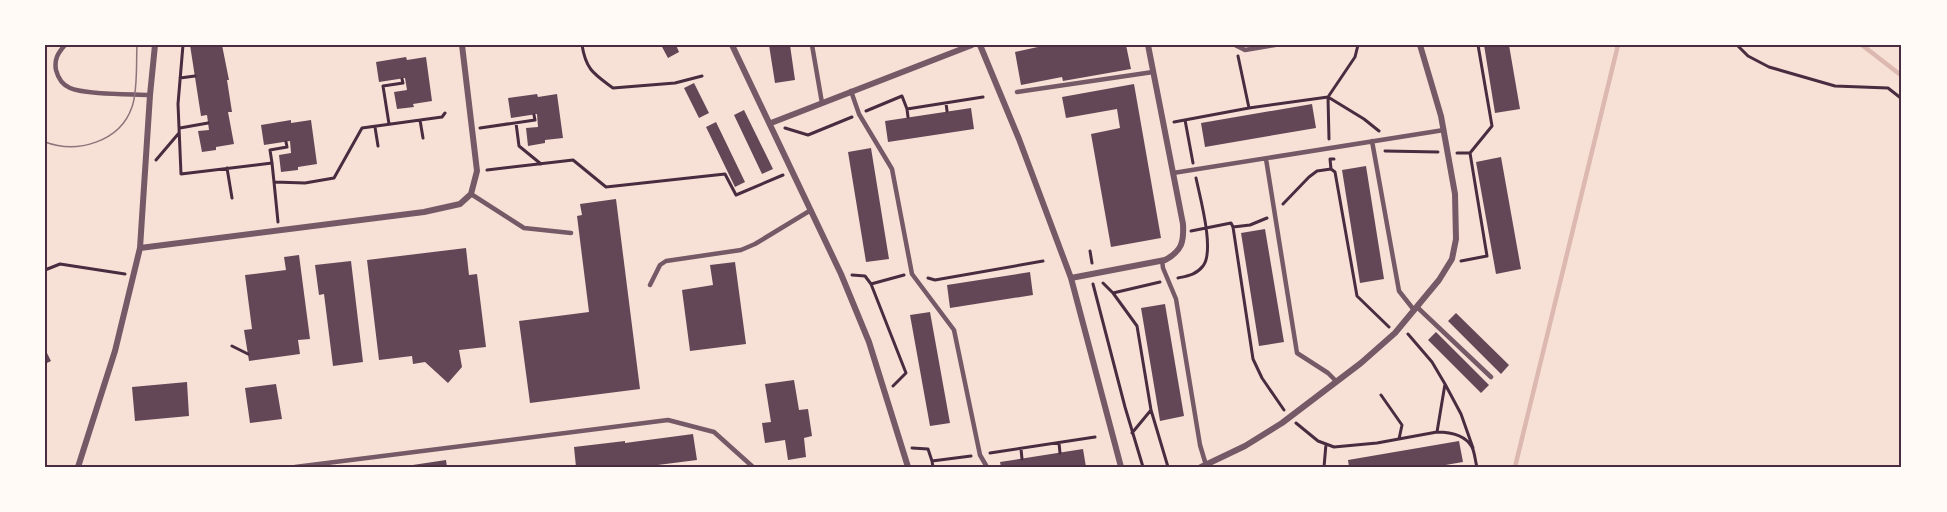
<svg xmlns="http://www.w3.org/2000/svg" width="1947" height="512" viewBox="0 0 1947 512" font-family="'DM Sans',sans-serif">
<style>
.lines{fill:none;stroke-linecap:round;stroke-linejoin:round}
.stream{stroke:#dcb8b0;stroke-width:4.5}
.building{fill:#644757}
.path{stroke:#4a2c40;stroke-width:3}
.service{stroke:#755966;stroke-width:4.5}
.minor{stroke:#755966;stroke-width:6}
.tram{stroke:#8f747c;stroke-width:1.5}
.neatline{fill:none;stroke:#4a2c40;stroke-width:2}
</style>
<rect width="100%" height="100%" fill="#f7e1d7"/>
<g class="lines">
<path class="stream" d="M1862 45 1902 76
M1515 467 1618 45"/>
</g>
<path class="building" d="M190 45H222L229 80H227L232 112H228L234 144 216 147V150L202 152 198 131 209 130 207 115 201 116Z
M661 45H676L679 52 668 58Z
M769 45H790L795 80 775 83Z
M1047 45H1126L1131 69 1063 81 1062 77 1021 85 1015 52Z
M1484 45H1509L1520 109 1495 113Z
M406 57 407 60 426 57 432 101 413 104 414 107 397 109 394 92 407 90 405 78 379 82 376 62Z
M694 83 709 113 699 118 684 88Z
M1134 84 1161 238 1111 247 1091 134 1120 128 1117 109 1066 118 1062 97Z
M537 94 538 97 557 94 563 138 545 140V143L528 146 526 128 538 127 537 114 511 118 508 98Z
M1312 104 1316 128 1205 147 1201 123Z
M971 108 974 129 888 142 885 121Z
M744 110 773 169 762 174 734 115Z
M291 120V123L311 120 317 164 298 167V170L281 172 279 155 291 153 290 141 264 145 261 125Z
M716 122 745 182 735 187 706 127Z
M871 148 889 259 866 262 848 152Z
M1501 157 1521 269 1496 274 1476 162Z
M1366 166 1384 279 1360 283 1342 170Z
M616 199 640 389 530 403 519 321 589 312 577 216 582 215 580 204Z
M1265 229 1284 342 1259 346 1241 233Z
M466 248 469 275 477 274 486 347 459 350 462 367 448 383 425 362 413 364 412 356 379 360 367 260Z
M299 255 310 339 298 340 300 354 249 361 244 330 252 329 245 275 286 270 284 257Z
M351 261 363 362 333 366 324 294 319 295 315 265Z
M735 262 746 344 690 351 682 290 713 285 710 265Z
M1030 272 1033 295 950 308 947 285Z
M1165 304 1184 416 1160 421 1141 308Z
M930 312 950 423 930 426 910 315Z
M1456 313 1509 365 1501 374 1448 321Z
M1436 332 1489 385 1481 393 1428 340Z
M45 349 51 361 45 364Z
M794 380 799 410 808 409 812 436 804 438 806 457 788 460 785 440 765 443 762 423 771 422 765 384Z
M187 382 189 416 135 421 132 387Z
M276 384 282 419 250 423 245 388Z
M693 434 697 460 642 467H576L574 447 625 441V443Z
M1459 441 1463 462 1434 467H1349L1348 460Z
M1083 449 1086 467H1001L1000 462Z
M446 460 447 467H406V466Z"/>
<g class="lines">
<path class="path" d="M183 45 178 104 181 174 272 163 274 182 305 183 334 178 362 128 442 117 445 113
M582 45C586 70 594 74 613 88L675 83 702 76
M1737 45 1748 56 1769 67 1835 86 1888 88 1902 99
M1238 56 1249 108 1328 97 1364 119 1379 131
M180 78 195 76
M946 103 947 111
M907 109 908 117
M866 111 902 96 907 109 983 97
M420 120 423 138
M1185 120 1193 163
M1174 122 1249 108
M516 123 519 146 541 164
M389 124 383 86 403 83 402 79
M375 127 378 146
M180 128 208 123
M480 128 535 120 534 115
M785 128 808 135 852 117
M1329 139 1328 97 1355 57 1358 45
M1385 151 1438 152
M1457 153H1470L1487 256 1461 261
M1470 153 1492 126 1478 45
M156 160 179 133
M272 163 270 150 287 147 286 142
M227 168 232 198
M1331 169 1335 172 1357 296 1389 327
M487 170 573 160 606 187 725 174 736 195 783 175
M274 182 278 222
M1283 204 1309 177 1317 171 1331 169 1330 159H1334
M1233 227 1253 359 1262 378 1284 410
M1191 231 1231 223 1233 227 1250 225 1267 218
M1090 251 1092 263
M45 270 60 264 125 274
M852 275 865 276 871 284 906 373 893 386
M928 278 935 280 1043 261
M1178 278C1187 276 1196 275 1203 266 1215 251 1200 197 1196 178
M1103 283 1113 293 1137 326 1151 410 1132 433
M871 284 904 275
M1093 284 1125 407 1143 467
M1113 293 1160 282
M232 346 248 354
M1445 384 1461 414 1473 448
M1381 395 1402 425 1399 439
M1151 410 1168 467
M1296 423 1318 441 1334 447 1377 443 1437 432 1445 384 1432 362 1408 334
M1437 432C1449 432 1465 435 1472 447 1475 453 1475 461 1477 467
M1059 443 1060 453
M912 448 928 449 932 461
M1021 449 1022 459
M990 453 1095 437
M933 467 932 461 971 456
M1324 467 1326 444"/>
<path class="service" d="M65 45C58 53 54 59 56 70 58 78 63 85 70 88 86 95 131 94 150 95
M812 45 822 103
M1235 45 1245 50 1275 45
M851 91 859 114 892 169 912 274 954 330 980 455 987 467
M1017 92 1153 72
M1372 141 1399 291 1414 310
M1266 159 1297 353 1328 373 1336 381
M1173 173 1444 130
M471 194 524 228 571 233
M1162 260 1163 268 1176 299 1200 445 1206 465
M650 285 660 265 666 261 741 250 755 244 811 210
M1417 307 1491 377
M295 467 668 420 714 432 753 467"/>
<path class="minor" d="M732 45 841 274 869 342 908 467
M980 45 1019 139 1071 278 1121 467
M771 123 972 45
M140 248 424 212 460 204 471 194 477 171 462 45
M1071 278 1165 260C1182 251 1184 242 1183 224L1148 45
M78 467 115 351 140 248 150 95 155 45
M1201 467 1245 446 1282 423 1361 363 1395 333 1439 280 1452 259 1456 239 1455 194 1441 116 1420 45"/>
<path class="tram" d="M45 142C77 154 120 142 132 107 138 90 136 63 137 45"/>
</g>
<rect width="1947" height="512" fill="none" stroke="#fffaf5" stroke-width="93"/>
<rect x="46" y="46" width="1854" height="420" class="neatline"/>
</svg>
